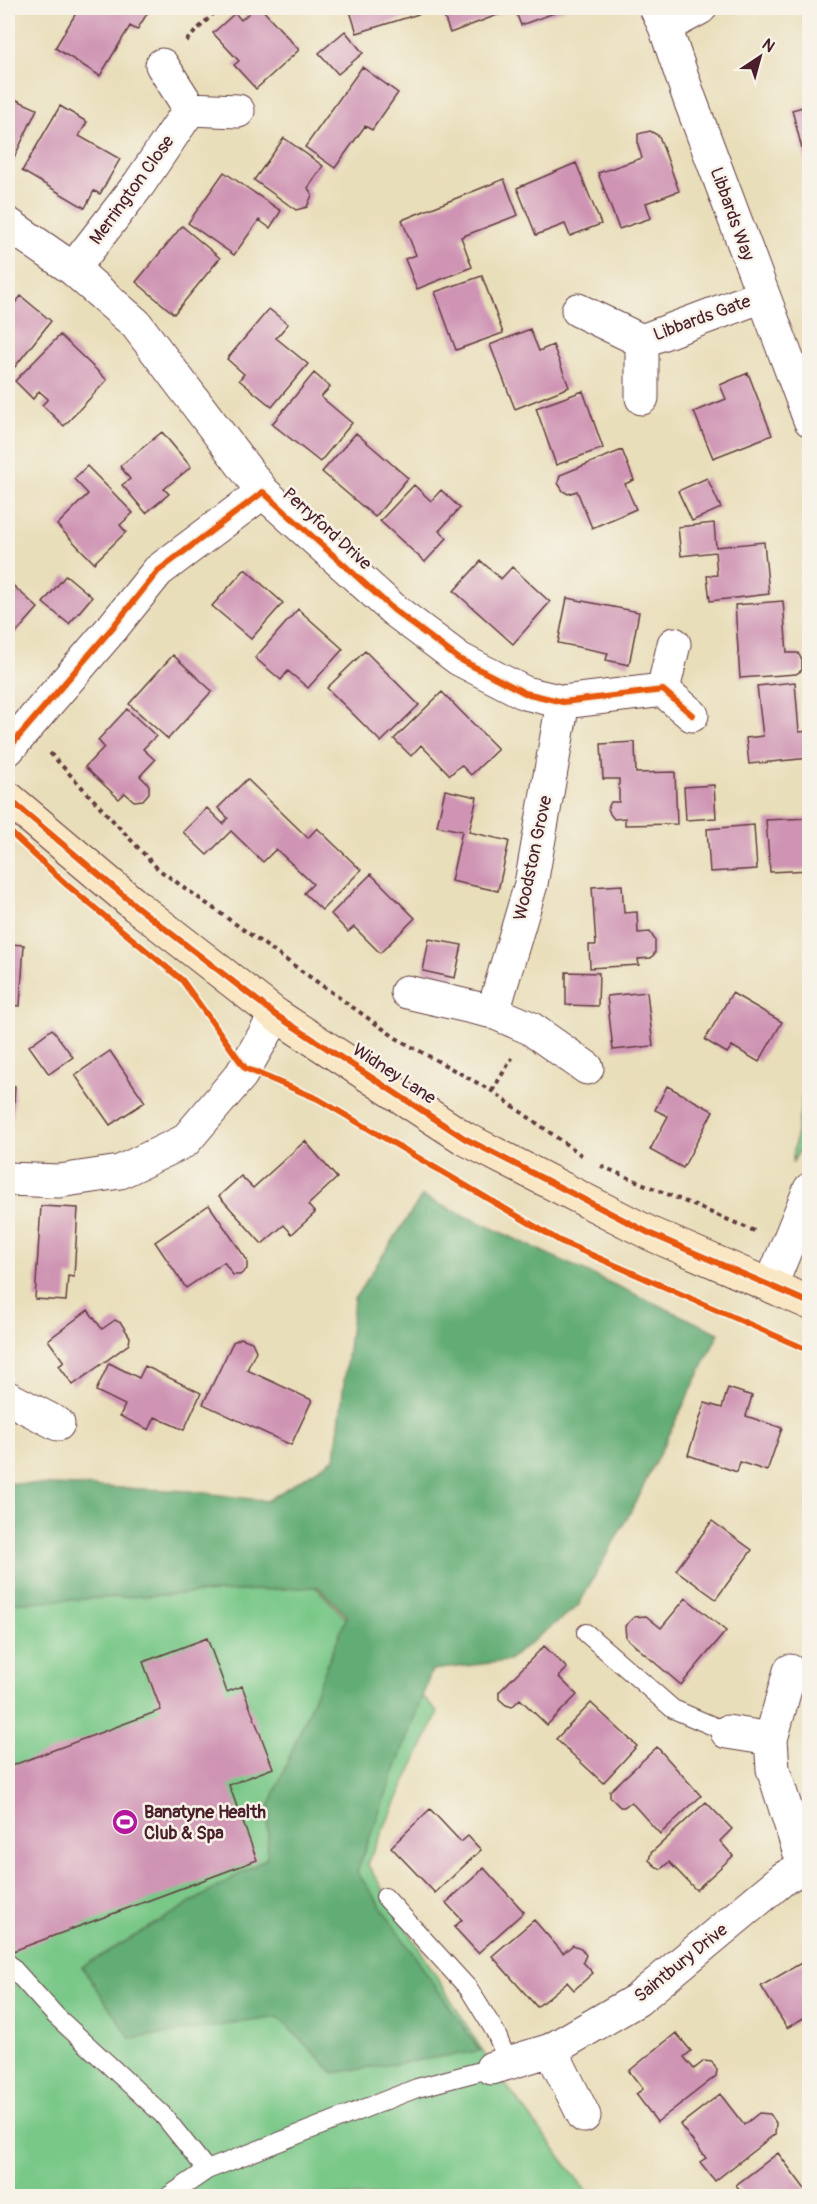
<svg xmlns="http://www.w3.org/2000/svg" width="817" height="2204" viewBox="0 0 817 2204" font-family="Pangolin,sans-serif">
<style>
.green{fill:#79c888;stroke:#62745a;stroke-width:1.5}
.forest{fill:#62ac74;stroke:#566650;stroke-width:1.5}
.building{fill:#cf94b4}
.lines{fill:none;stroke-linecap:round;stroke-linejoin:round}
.lane-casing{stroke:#623c40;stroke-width:20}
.street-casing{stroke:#623c40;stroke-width:35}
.secondary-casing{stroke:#623c40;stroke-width:35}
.path{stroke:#623c40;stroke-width:4;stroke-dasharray:4.5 4.5;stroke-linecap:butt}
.lane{stroke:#fff;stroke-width:18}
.street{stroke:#fff;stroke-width:33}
.secondary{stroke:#f9e7c3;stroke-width:33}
.cycleway-casing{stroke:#f7f3e8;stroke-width:10}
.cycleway{stroke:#e8590c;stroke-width:6}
.labels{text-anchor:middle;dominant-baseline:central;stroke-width:5;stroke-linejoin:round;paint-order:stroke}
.street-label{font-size:18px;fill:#4a1f2b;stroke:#f7f3e8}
.poi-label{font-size:18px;font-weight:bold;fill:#4a1f2b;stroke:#f7f3e8;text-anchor:start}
</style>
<rect width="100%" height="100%" fill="#f7f3e8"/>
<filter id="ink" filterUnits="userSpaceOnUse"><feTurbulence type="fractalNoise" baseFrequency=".0167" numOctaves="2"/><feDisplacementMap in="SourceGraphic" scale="12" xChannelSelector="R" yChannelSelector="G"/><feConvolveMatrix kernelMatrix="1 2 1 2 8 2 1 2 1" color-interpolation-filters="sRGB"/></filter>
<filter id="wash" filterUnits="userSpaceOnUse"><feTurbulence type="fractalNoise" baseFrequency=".008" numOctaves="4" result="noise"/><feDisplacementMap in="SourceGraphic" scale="24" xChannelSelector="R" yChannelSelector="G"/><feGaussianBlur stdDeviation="1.35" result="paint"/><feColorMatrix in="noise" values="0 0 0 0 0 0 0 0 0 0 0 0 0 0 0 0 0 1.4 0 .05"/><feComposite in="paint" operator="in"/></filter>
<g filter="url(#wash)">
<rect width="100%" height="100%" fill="#e9deba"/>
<path class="green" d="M809 1054V1134L792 1163Z
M8 1511 254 1524 438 1713 367 1864 493 2068 585 2189 594 2196H8Z"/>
<path class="forest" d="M422 1196 719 1333 632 1509 578 1606 507 1661 432 1670 357 1872 480 2051 334 2073 278 2017 131 2039 82 1967 267 1858 269 1807 347 1616 318 1587 8 1603V1483L189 1491 267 1501 335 1458 354 1299Z"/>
<g id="blocks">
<path class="building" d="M79 8H141L148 12 137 30 130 26 100 76 55 48Z
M255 8H261L299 50 256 89 234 65 239 61 213 33 235 13 241 20Z
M349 8H424L425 12 357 33Z
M441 8H503L505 12 450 33Z
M514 8H568L521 25Z
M345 31 363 53 338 74 319 53Z
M362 67 398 93 372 130 365 126 335 168 305 147Z
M8 96 37 109 12 162 8 160Z
M810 105V168H807L792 110Z
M60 106 87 122 79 136 120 159 100 194 94 191 85 208 22 171Z
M650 131 659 136 679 191 646 203 651 218 619 229 598 173 642 158 638 145V134Z
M284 138 323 166 308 188 312 195 307 207 296 210 254 180Z
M576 163 601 224 570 236 565 224 536 235 517 188Z
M224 172 281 211 270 228 259 220 234 255 188 223Z
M504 179 518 215 461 237 472 267 417 289 405 259 416 255 402 220Z
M182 226 220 258 174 314 136 282Z
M482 276 503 333 456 350 435 292Z
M21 296 51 321 14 368 8 363V303L12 307Z
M269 309 288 324 276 338 308 364 272 407 239 380 244 374 227 359Z
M530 329 539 351 553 345 569 387 515 409 490 345Z
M60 335 107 380 64 426 42 405 48 399 39 391 33 399 15 381Z
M314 373 330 387 321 397 352 423 320 462 272 424Z
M748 373 772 435 713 458 694 412 726 399 720 385Z
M583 391 603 448 556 465 536 408Z
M162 432 191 467 164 489 169 494 146 513 122 485 130 479 120 466Z
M356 433 408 478 375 517 322 472Z
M622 450 634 480 625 484 636 509 592 528 577 491 568 494 563 491 558 483 560 475Z
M87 466 133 513 120 525 126 532 94 563 57 525 88 494 74 479Z
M707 478 721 508 692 521 678 491Z
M414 485 431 501 441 490 460 508 439 531 447 538 425 562 380 521Z
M714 523 716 547 764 542 769 594 710 601 707 576 717 575 715 552 681 556 678 527Z
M481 561 501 579 512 567 550 602 513 644 454 591Z
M245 569 283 603 251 639 212 606Z
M66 575 92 597 69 624 43 603Z
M8 581 38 608 8 642Z
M567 598 639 612 629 665 606 660 608 653 558 643Z
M783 601 787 653H798L802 660V670L796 674 740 678 735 605Z
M298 609 343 649 308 688 288 671 281 680 255 658Z
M365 651 419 705 381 742 327 688Z
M173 655 212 691 168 739 129 704Z
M795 682 799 732 810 731V758L749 764 746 738 763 736 757 686Z
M442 692 498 749 471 775 461 765 450 775 421 745 411 756 394 739Z
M127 709 156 736 143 749 155 760 140 776 149 785V793L143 800 134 801 125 793 119 799 85 767 104 747 98 740Z
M635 742 636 773 675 772 677 824 625 825V818L614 819 610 814 608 808 611 802H619V779H603L601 744Z
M247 779 308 838 317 828 361 870 322 910 304 893 313 884 276 849 263 862 231 831 207 855 183 832 207 808 223 824 228 818 218 808Z
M714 785 716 818 686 820 684 787Z
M445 790 477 797 469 832 509 841 498 891 451 881 462 831 437 826Z
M810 818V870L770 872 766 820Z
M754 825 757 869 710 872 707 829Z
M371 874 415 918 380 953 354 927 348 932 331 914Z
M622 885 624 913 637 912 638 933 650 932 655 940V953L651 958 638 959 639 965 590 968 589 945H596L592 887Z
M429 939 462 945 455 978 423 971Z
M8 944 24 945 20 1006 8 1005Z
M566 972 599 973 598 1006 566 1005Z
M647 992 653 1046 613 1050 607 996Z
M732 993 782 1022 759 1062 732 1046 727 1053 705 1040Z
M52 1029 73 1057 49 1074 29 1046Z
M110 1051 145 1102 110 1125 75 1075Z
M8 1085 15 1086 13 1118H8Z
M667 1086 713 1111 683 1168 650 1150 668 1116 655 1110Z
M305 1141 337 1178 308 1205 315 1213 292 1234 284 1225 262 1244 219 1196 241 1176 253 1188Z
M209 1205 247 1260V1269L240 1275H233L224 1262 186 1288 155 1242Z
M41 1206 78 1208 74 1277 68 1276 66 1301 35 1299Z
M88 1310 102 1329 115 1320 121 1323 130 1337 129 1344 73 1385 59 1366 64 1362 48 1340Z
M241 1338 252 1342 256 1351 247 1370 312 1400 291 1445 203 1404 233 1342Z
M109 1363 139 1378 145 1366 201 1393 184 1430 155 1417 149 1430 120 1416 125 1405 96 1391Z
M728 1388 752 1396 746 1416 782 1428 767 1471 740 1462 737 1472 688 1455 705 1403 722 1408Z
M712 1521 752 1550 716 1599 676 1570Z
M686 1598 726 1631 681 1685 626 1638 625 1626 634 1617 646 1616 661 1628Z
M207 1638 227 1692 242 1686 273 1768 229 1785 257 1860 13 1951 8 1937V1767L161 1710 143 1662Z
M544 1646 567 1668 559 1677 577 1695 547 1725 520 1699 512 1707 506 1705 499 1699V1692Z
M591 1703 637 1746 603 1783 556 1739Z
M657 1747 701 1796 660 1834 631 1802 624 1807H620L610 1797V1791Z
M706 1802 732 1829 720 1841 733 1856 696 1890 669 1862 661 1869 655 1866 649 1860 651 1853Z
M430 1809 461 1842 468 1836 481 1850 435 1893 391 1847Z
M484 1868 524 1912 478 1953 454 1927 462 1920 446 1903Z
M534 1920 563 1953 573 1945 581 1948 586 1955 583 1962 593 1973 574 1990 567 1982 537 2007 492 1956Z
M810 1958V2014L787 2028 761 1986Z
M676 2033 691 2051 684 2057 694 2069 704 2061 712 2062 717 2070 716 2076 657 2122 636 2094 643 2089 629 2071Z
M720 2094 744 2125 759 2113 770 2114 776 2123 775 2134 715 2181 700 2162 706 2158 680 2125Z
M778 2153 810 2196H744L736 2185Z"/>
</g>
</g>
<g filter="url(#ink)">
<use href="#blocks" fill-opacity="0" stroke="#623c40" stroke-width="1.5"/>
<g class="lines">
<g class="lane-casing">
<path id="lane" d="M586 1633 673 1709 727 1732
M385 1897 469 1989 496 2033 508 2063
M8 1963 56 2016 163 2115 207 2170 417 2088 492 2068
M169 2196 207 2170"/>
</g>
<g class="street-casing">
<path id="street" d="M656 8 665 27 689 97 810 420
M665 27 700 8
M162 65 190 109
M8 224 73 269 136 324 263 492
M73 269 139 184 190 109 238 111
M578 310 642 341 762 296
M642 341V398
M663 690 674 644
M563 702 531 884 493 1012 530 1028 587 1068
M8 749 113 627 158 571 263 492 394 610 459 659 525 693 563 702 663 690 692 715
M407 992 493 1012
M8 1179 59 1181 120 1172 185 1141 241 1075 276 1015
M771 1285 810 1189
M8 1398 58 1424
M790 1671 771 1739 773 1769 804 1866
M727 1732 771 1739
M551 2050 584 2116
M492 2068 551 2050 637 2000 784 1878 810 1863"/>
</g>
<g class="secondary-casing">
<path id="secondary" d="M8 798 136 906 276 1015 464 1138 651 1234 810 1303"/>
</g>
<path class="path" d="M186 41 219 8
M50 753 158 869 396 1038 492 1091 584 1157
M492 1091 512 1058
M601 1166 757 1232"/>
<use href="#lane" class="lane"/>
<use href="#street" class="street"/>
<use href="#secondary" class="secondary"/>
<g class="cycleway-casing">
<path id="cycleway" d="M8 749 113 627 158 571 263 492 394 610 459 659 525 693 563 702 663 690 692 715
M8 798 136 906 276 1015 464 1138 651 1234 810 1303
M8 830 67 885 182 980 245 1068 318 1099 560 1241 810 1351"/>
</g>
<use href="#cycleway" class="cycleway"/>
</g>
</g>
<defs>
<g id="stadium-disc" transform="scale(1.35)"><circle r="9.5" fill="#b5179e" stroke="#f7f3e8"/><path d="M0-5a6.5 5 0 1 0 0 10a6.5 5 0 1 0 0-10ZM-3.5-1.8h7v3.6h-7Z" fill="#fff"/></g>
</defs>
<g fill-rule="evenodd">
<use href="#stadium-disc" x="125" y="1822"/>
</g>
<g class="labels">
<g class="street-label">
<text transform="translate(132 190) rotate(-54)">Merrington Close</text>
<text transform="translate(732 214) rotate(70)">Libbards Way</text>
<text transform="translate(702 318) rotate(-20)">Libbards Gate</text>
<text transform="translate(327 529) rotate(42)">Perryford Drive</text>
<text transform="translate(533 858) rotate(-78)">Woodston Grove</text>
<text transform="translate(394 1074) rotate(33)">Widney Lane</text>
<text transform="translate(681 1963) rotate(-39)">Saintbury Drive</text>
</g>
<g class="poi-label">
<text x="144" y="1812">Banatyne Health<tspan x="144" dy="21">Club &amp; Spa</tspan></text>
</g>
</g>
<rect width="817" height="2204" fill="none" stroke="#f7f3e8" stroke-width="30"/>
<g transform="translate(760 57) rotate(36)" stroke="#f7f3e8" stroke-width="4.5" paint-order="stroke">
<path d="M0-4.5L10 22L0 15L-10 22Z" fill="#4a1f2b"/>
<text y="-9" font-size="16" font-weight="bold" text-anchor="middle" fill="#4a1f2b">N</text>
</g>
</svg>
